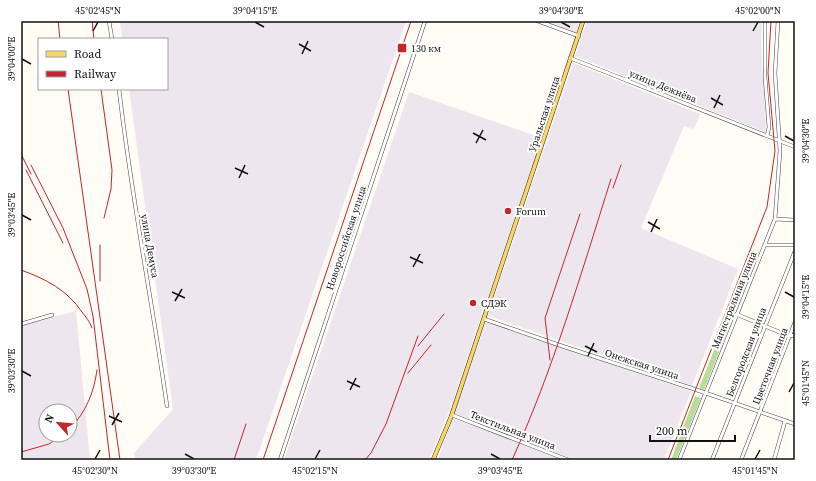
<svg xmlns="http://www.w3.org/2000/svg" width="816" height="481" viewBox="0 0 816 481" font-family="'Source Serif 4',serif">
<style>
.industrial{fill:#eee6ef;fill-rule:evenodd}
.forest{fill:#b9dc9c}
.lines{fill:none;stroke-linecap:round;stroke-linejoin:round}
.minor-casing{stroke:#444;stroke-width:4}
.major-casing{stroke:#222;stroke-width:4.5}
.minor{stroke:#fff;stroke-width:3}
.major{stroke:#f9d66b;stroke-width:3.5}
.tram{stroke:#c4262e;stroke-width:1}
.rail{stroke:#c4262e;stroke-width:1}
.ticks{fill:none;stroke:#111;stroke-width:1.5}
.poi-dot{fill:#c4262e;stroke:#fff;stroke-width:1.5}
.labels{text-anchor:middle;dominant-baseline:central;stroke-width:4;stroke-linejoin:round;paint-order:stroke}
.poi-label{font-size:10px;fill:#111;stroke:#fff;text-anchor:start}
.street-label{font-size:10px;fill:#111;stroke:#fff}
.neatline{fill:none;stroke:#111;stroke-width:1.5}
.ticks-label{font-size:10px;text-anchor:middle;fill:#111}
</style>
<rect width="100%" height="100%" fill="#fffdf5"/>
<path class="industrial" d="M120 21H406L256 460H135L134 453 173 409 129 89H167V39H122Z
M547 21H580L576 33Z
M587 21H762L761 43 766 126 765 132 575 56Z
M573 63 700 114 694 129 684 126 641 228 738 269 692 386 488 316Z
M409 92 542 138 479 323 452 404 429 460H284Z
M76 311 90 460H21V325ZM46 411H70V435H46Z
M486 322 691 391 664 460H438Z"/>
<path class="forest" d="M748 265 753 267 704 390 699 388Z
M695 396 701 398 676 460H671Z"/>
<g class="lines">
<g class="minor-casing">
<path id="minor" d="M109 21 112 39
M538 21 579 36
M765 21V77L769 127 767 136
M570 58 795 147
M119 89C131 195 152 300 167 406
M775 219 795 220
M765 245H795
M736 314 789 336 795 335
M484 319 559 345 697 390 795 424
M21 324 52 315
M452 415 568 460
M280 460 425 21
M679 460 775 219 780 151 775 73 778 21
M712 460 795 251
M741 460 795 322
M774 460 785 421"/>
</g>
<g class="major-casing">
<path id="major" d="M433 460 451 417 583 21"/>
</g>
<use href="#minor" class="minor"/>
<use href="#major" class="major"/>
<path class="tram" d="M668 460 767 207 775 151 768 73 771 21"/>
<path class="rail" d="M58 21 60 39
M92 21 94 39
M68 89 120 460
M101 89 112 170 111 189 104 218
M21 154 31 174
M31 165 63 228 87 289 93 316 110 460
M26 170 63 243
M613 188 621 165
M100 245V281
M21 270C46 279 67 290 82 312 86 317 90 322 92 328
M418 346 444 314
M550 360 545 318 580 214
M408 373 431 345
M70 428C86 413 94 392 97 370
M21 452 49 444 62 435
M234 460 246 424
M263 460 411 21
M365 460 371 453 386 424 418 336
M512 460C553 370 581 274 611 179"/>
</g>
<path class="ticks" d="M255 22 264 27M561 22 570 27M93 31 98 22M753 31 758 22M299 44 311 51M302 54 308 41M22 59 31 64M711 98 723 105M714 108 720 95M473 133 486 140M785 136 794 141M476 143 483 130M235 168 248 174M239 178 245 165M22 215 31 220M648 222 660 229M651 232 657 219M410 257 423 263M413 267 420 254M172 292 185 298M785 292 794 297M175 301 182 289M585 346 597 352M588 356 594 343M22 371 31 376M347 381 360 387M350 390 356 378M789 392 794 383M109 416 122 422M112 425 119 413M185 454 194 459M491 454 500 459M95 459 100 450M315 459 320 450M755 459 760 450"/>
<g class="poi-dot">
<rect x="397" y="43" width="10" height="10" rx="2"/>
<circle cx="508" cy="211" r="4"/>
<circle cx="473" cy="303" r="4"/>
</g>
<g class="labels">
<g class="poi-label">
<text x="411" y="48">130 км</text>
<text x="516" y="211">Forum</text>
<text x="481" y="303">СДЭК</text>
</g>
<g class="street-label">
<text transform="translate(663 86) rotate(22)">улица Дежнёва</text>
<text transform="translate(544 114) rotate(-72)">Уральская улица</text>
<text transform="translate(346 238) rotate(-72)">Новороссийская улица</text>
<text transform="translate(150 246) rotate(80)">улица Демуса</text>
<text transform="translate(734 300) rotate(-68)">Магистральная улица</text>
<text transform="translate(746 352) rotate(-69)">Белгородская улица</text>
<text transform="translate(642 364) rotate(18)">Онежская улица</text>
<text transform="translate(770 366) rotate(-69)">Цветочная улица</text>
<text transform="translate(513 430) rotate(21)">Текстильная улица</text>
</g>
</g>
<rect width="816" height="481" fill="none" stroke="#ffffff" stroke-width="44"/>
<rect x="38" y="38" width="130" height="52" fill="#ffffff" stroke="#a0a0a0"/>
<rect x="46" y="51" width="20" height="6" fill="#f9d66b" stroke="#a0a0a0"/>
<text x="74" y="58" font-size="12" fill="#111111">Road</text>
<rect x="46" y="71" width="20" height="6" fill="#c4262e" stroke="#a0a0a0"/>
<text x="74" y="78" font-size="12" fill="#111111">Railway</text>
<g transform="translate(58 423) rotate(297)"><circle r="19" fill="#ffffff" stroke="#a0a0a0"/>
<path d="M0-3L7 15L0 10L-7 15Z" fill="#c4262e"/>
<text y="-6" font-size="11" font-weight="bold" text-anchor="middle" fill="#111111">N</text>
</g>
<path d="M650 435v6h85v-6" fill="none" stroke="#111111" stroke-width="2"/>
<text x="656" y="435" font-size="12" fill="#111111" stroke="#ffffff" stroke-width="3" paint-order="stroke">200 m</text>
<rect x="22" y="22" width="772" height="437" class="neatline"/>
<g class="ticks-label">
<text x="98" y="14">45°02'45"N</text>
<text x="255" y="14">39°04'15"E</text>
<text x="561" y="14">39°04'30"E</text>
<text x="758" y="14">45°02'00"N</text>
<text transform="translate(11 59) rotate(-90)" y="4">39°04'00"E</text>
<text transform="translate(805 141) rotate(-90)" y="4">39°04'30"E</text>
<text transform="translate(11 215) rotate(-90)" y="4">39°03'45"E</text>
<text transform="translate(805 297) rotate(-90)" y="4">39°04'15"E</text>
<text transform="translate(11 371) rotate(-90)" y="4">39°03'30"E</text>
<text transform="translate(805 383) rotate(-90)" y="4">45°01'45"N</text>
<text x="95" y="474">45°02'30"N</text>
<text x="194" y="474">39°03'30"E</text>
<text x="315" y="474">45°02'15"N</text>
<text x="500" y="474">39°03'45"E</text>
<text x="755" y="474">45°01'45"N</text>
</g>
</svg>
